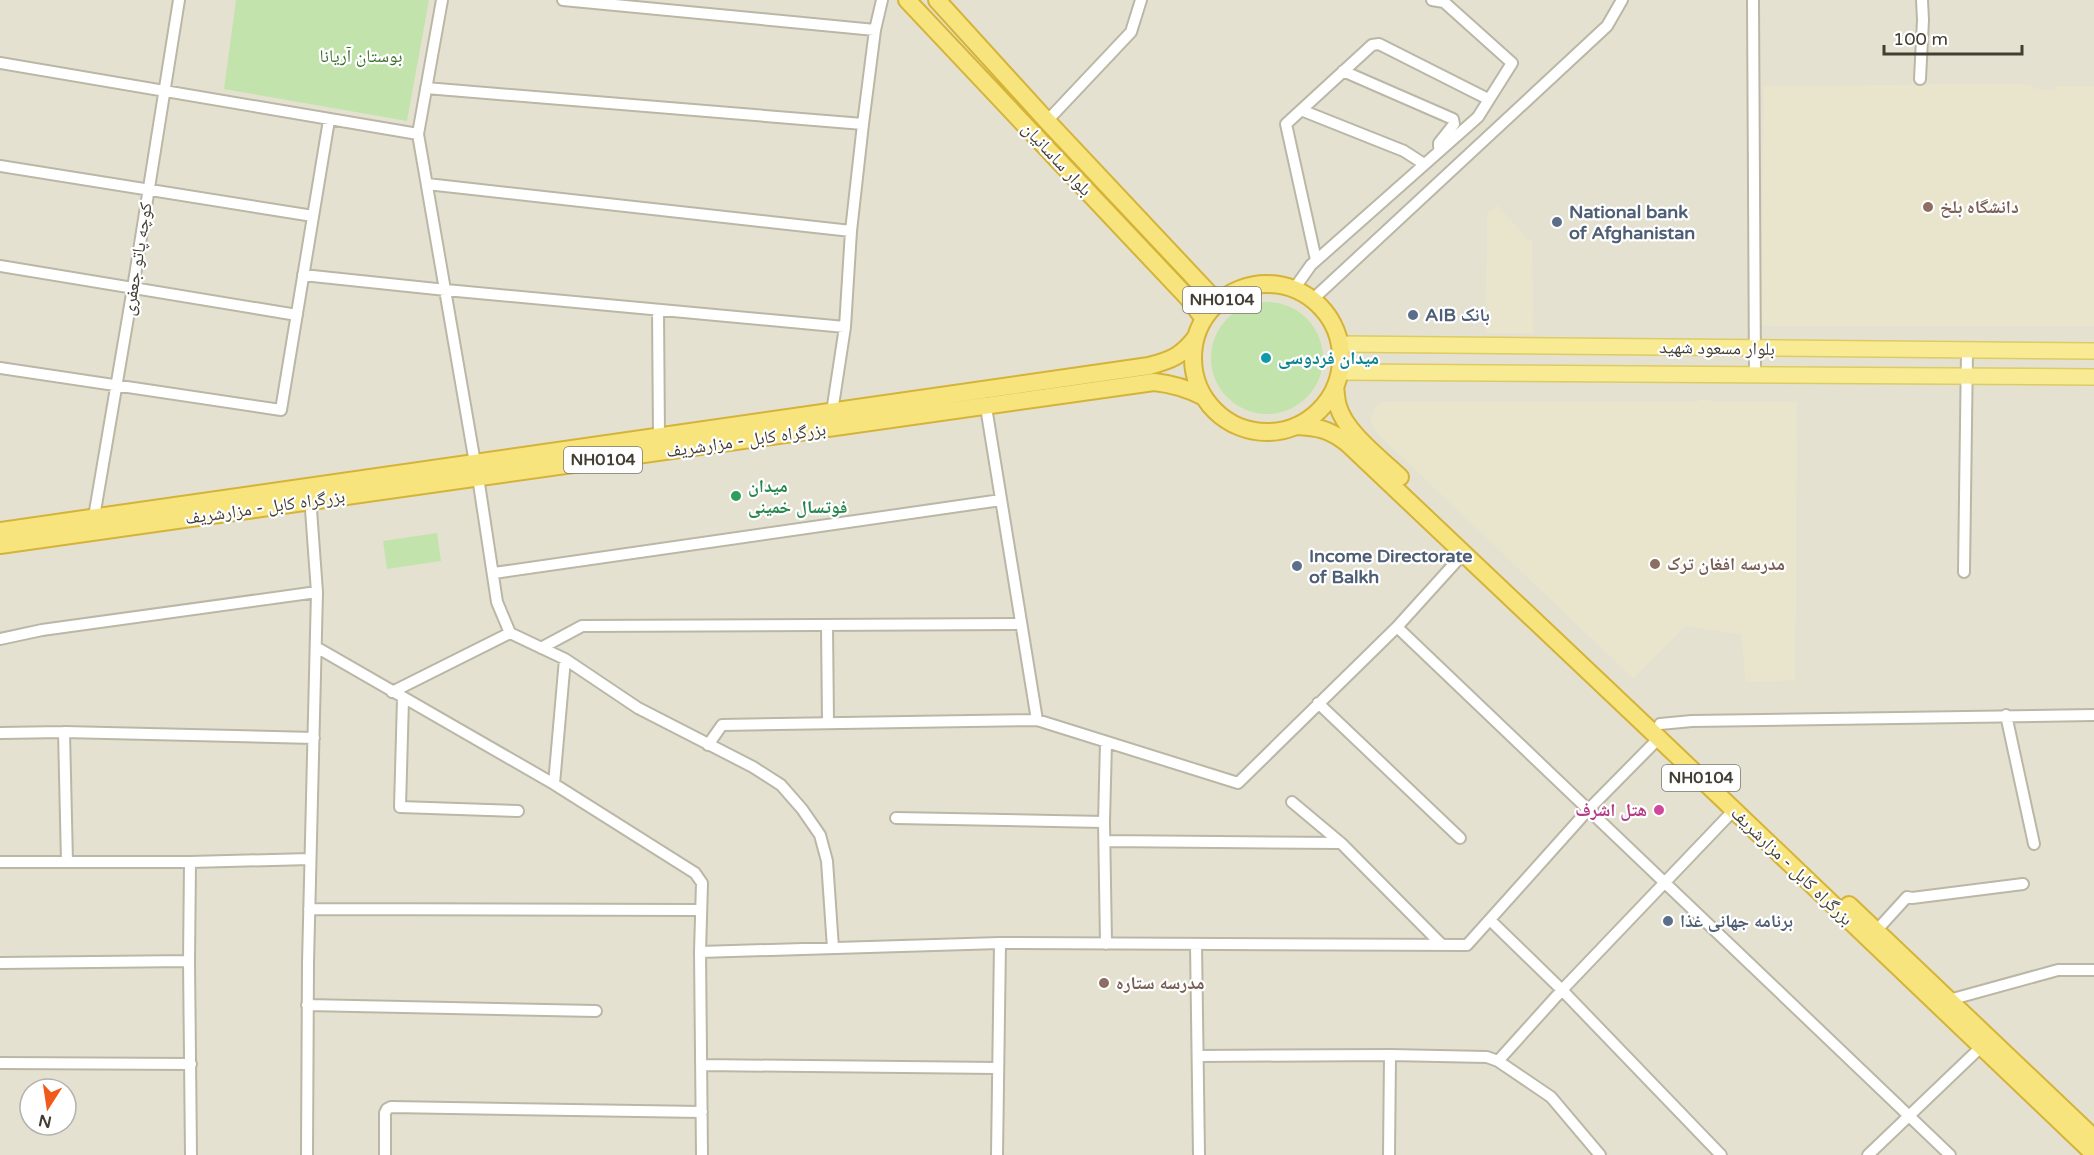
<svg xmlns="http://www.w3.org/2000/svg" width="2094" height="1155" viewBox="0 0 2094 1155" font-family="'Varela Round','Noto Naskh Arabic',sans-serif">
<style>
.residential{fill:#e4e1d1;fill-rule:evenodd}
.education{fill:#e9e5cd}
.green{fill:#c2e4ac}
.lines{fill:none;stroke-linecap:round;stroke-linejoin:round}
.minor-casing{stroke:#bbb7a6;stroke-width:14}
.primary-casing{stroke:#ddcb64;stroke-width:18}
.trunk-casing{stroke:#d5b338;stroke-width:20}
.minor{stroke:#fff;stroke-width:10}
.primary{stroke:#f9eb93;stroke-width:15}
.trunk{stroke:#f8e47d;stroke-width:16}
.education-dot{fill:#8d6e63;stroke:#fff;stroke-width:2}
.service-dot{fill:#5c6f8a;stroke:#fff;stroke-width:2}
.culture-dot{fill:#0f9aa8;stroke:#fff;stroke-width:2}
.leisure-dot{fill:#2e9e5b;stroke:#fff;stroke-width:2}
.hotel-dot{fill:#d1479c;stroke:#fff;stroke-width:2}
.labels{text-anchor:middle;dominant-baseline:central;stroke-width:4.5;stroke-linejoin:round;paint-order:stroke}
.shield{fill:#fff;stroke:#7b7870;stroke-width:1.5}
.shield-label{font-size:16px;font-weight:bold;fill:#423e33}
.park-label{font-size:18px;fill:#3a702a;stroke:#fff}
.street-label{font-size:18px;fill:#423e33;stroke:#fff}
.education-label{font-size:18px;font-weight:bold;fill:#785e54;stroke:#fff;text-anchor:start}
.service-label{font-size:18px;font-weight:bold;fill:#4e5e75;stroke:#fff;text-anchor:start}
.culture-label{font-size:18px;font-weight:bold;fill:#0d838f;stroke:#fff;text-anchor:start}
.leisure-label{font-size:18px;font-weight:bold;fill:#27864d;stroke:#fff;text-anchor:start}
.hotel-label{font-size:18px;font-weight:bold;fill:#b23c85;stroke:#fff;text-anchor:end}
</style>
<rect width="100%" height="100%" fill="#f0eee2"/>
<path class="residential" d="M0 0H2094V1155H0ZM30 1089H66V1125H30Z"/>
<path class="education" d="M2009 84 2031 85 2032 88 2046 90H2055V86H2094V326H1761L1764 86Z
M1498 206 1529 241 1532 238 1533 333H1486L1487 213Z
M1698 400H1712L1713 402H1797L1795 680 1746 682 1741 634 1685 626 1633 678 1379 435 1372 425 1371 418 1375 407 1384 402H1698Z"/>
<path class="green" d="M236 0H429L407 121 224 89Z
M1211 358a56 56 0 1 1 112 0a56 56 0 1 1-112 0Z
M437 533 441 561 387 569 383 541Z"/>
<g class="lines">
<g class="minor-casing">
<path id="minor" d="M442 0 418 134 475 463
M563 0 875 30
M1753 0 1755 376
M0 63 418 134
M1343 71 1453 119 1454 124 1439 143V147
M1920 79 1923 20 1922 0
M426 88 863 124
M1301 110 1404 151 1424 164
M1047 121 1131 32 1141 0
M0 166 313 216
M427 184 851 231
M1316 260 1286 124 1372 45 1379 44 1488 99
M0 266 297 315
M303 275 446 290 845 327
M1294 289 1311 265 1478 117 1512 63 1444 2 1432 0
M1312 300 1607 26 1622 0
M658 310 659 437
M0 368 281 410 329 120
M986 407 1037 720
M832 412 845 327 851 231 863 124 875 30 882 0
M478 477 497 602 510 633 565 659 638 708 753 767 781 785 802 809 820 835 827 861 833 948
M94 517 133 288 179 0
M1964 572 1967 350
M494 573 1001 500
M827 625 828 723
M1397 627 1950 1155
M0 639 42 630 317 592
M316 647 554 784 695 873 702 883 700 952 702 1155
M541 648 582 626 1021 624
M392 692 510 633
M403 699 400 807 518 811
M1318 703 1460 838
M2006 715 2034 844
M1660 724 1692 721 2094 715
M64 732 67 862
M0 733 64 732 314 738
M708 745 722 725 1037 720 1238 783 1397 627 1464 553
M554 784 565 659
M1292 802 1341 843 1442 945
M896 818 1104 822
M1106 841 1341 843
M0 862H190L310 859
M190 862 189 961 191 1155
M309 909 700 910
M1491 921 1562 990 1721 1155
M1876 931 1907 897 1912 898 2023 884
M1106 944 1104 822 1106 742
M1196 944 1199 1155
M700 952 1000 943 1467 945 1588 810 1659 738
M0 963 189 961
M1949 1000 2058 970H2094
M307 1005 596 1011
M1198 1056 1390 1055 1487 1057 1498 1061 1551 1097 1600 1155
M1498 1061 1562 990 1734 810
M0 1063 191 1064
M702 1065 998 1068
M307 1155 308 963 317 592 310 496
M385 1155V1113L387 1109 391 1107 702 1112
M997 1155 1000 943
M1389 1155 1390 1055
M1868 1155 1981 1047"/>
</g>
<g class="primary-casing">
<path id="primary" d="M1340 344 2094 351
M1340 372 2094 377"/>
</g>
<g class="trunk-casing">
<path id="trunk" d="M907 0 1188 298 1204 319
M937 0 1047 121 1218 303
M1193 358a74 74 0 1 1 148 0a74 74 0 1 1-148 0Z
M1335 387C1336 393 1336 400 1338 406 1345 432 1381 459 1400 477
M1296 426C1318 427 1329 429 1347 443L1647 727 2094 1154
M0 531 1149 366C1171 360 1182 356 1196 337
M0 545 1154 382C1173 384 1187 388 1204 397
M1849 905 2094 1138"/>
</g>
<use href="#minor" class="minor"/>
<use href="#primary" class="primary"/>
<use href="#trunk" class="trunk"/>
</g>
<g class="education-dot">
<circle cx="1928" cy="207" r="6"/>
<circle cx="1655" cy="564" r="6"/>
<circle cx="1104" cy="983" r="6"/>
</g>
<g class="service-dot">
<circle cx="1557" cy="222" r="6"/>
<circle cx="1413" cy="315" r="6"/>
<circle cx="1297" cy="566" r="6"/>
<circle cx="1668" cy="921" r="6"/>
</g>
<circle class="culture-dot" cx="1266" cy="358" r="6"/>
<circle class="leisure-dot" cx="736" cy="496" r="6"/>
<circle class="hotel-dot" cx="1659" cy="810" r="6"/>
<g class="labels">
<g class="shield">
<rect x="1183" y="287" width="78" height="26" rx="4.5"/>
<rect x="564" y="447" width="78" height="26" rx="4.5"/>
<rect x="1662" y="765" width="78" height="26" rx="4.5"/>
</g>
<g class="shield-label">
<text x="1222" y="300">NH0104</text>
<text x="603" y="460">NH0104</text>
<text x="1701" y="778">NH0104</text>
</g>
<g class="park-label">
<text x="361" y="56">بوستان آریانا</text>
</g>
<g class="street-label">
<text transform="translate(1057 159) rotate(47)">بلوار ساسانیان</text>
<text transform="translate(137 259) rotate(-81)">کوچه پاتو جعفری</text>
<text transform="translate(1717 348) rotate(1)">بلوار مسعود شهید</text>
<text transform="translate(746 440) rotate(-8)">بزرگراه کابل - مزارشریف</text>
<text transform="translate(265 507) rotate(-8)">بزرگراه کابل - مزارشریف</text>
<text transform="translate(1792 866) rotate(44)">بزرگراه کابل - مزارشریف</text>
</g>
<g class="education-label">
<text x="1940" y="207">دانشگاه بلخ</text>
<text x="1667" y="564">مدرسه افغان ترک</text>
<text x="1116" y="983">مدرسه ستاره</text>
</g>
<g class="service-label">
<text x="1569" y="212">National bank<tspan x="1569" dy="21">of Afghanistan</tspan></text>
<text x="1425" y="315">AIB بانک</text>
<text x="1309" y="556">Income Directorate<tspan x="1309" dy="21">of Balkh</tspan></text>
<text x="1680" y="921">برنامه جهانی غذا</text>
</g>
<g class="culture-label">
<text x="1278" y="358">میدان فردوسی</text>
</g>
<g class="leisure-label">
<text x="748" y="486">میدان<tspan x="748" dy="21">فوتسال خمینی</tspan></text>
</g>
<g class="hotel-label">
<text x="1647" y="810">هتل اشرف</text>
</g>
</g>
<g transform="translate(48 1107) rotate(192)"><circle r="28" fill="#ffffff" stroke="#b3b2ad" stroke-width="1.5"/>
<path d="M0-4.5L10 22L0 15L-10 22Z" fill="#f05a1a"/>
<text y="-9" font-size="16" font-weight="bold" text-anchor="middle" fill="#423e33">N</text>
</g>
<path d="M1884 45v9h138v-9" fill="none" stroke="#423e33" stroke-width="3"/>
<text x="1893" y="45" font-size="18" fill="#423e33" stroke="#ffffff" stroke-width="4.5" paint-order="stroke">100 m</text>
</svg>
